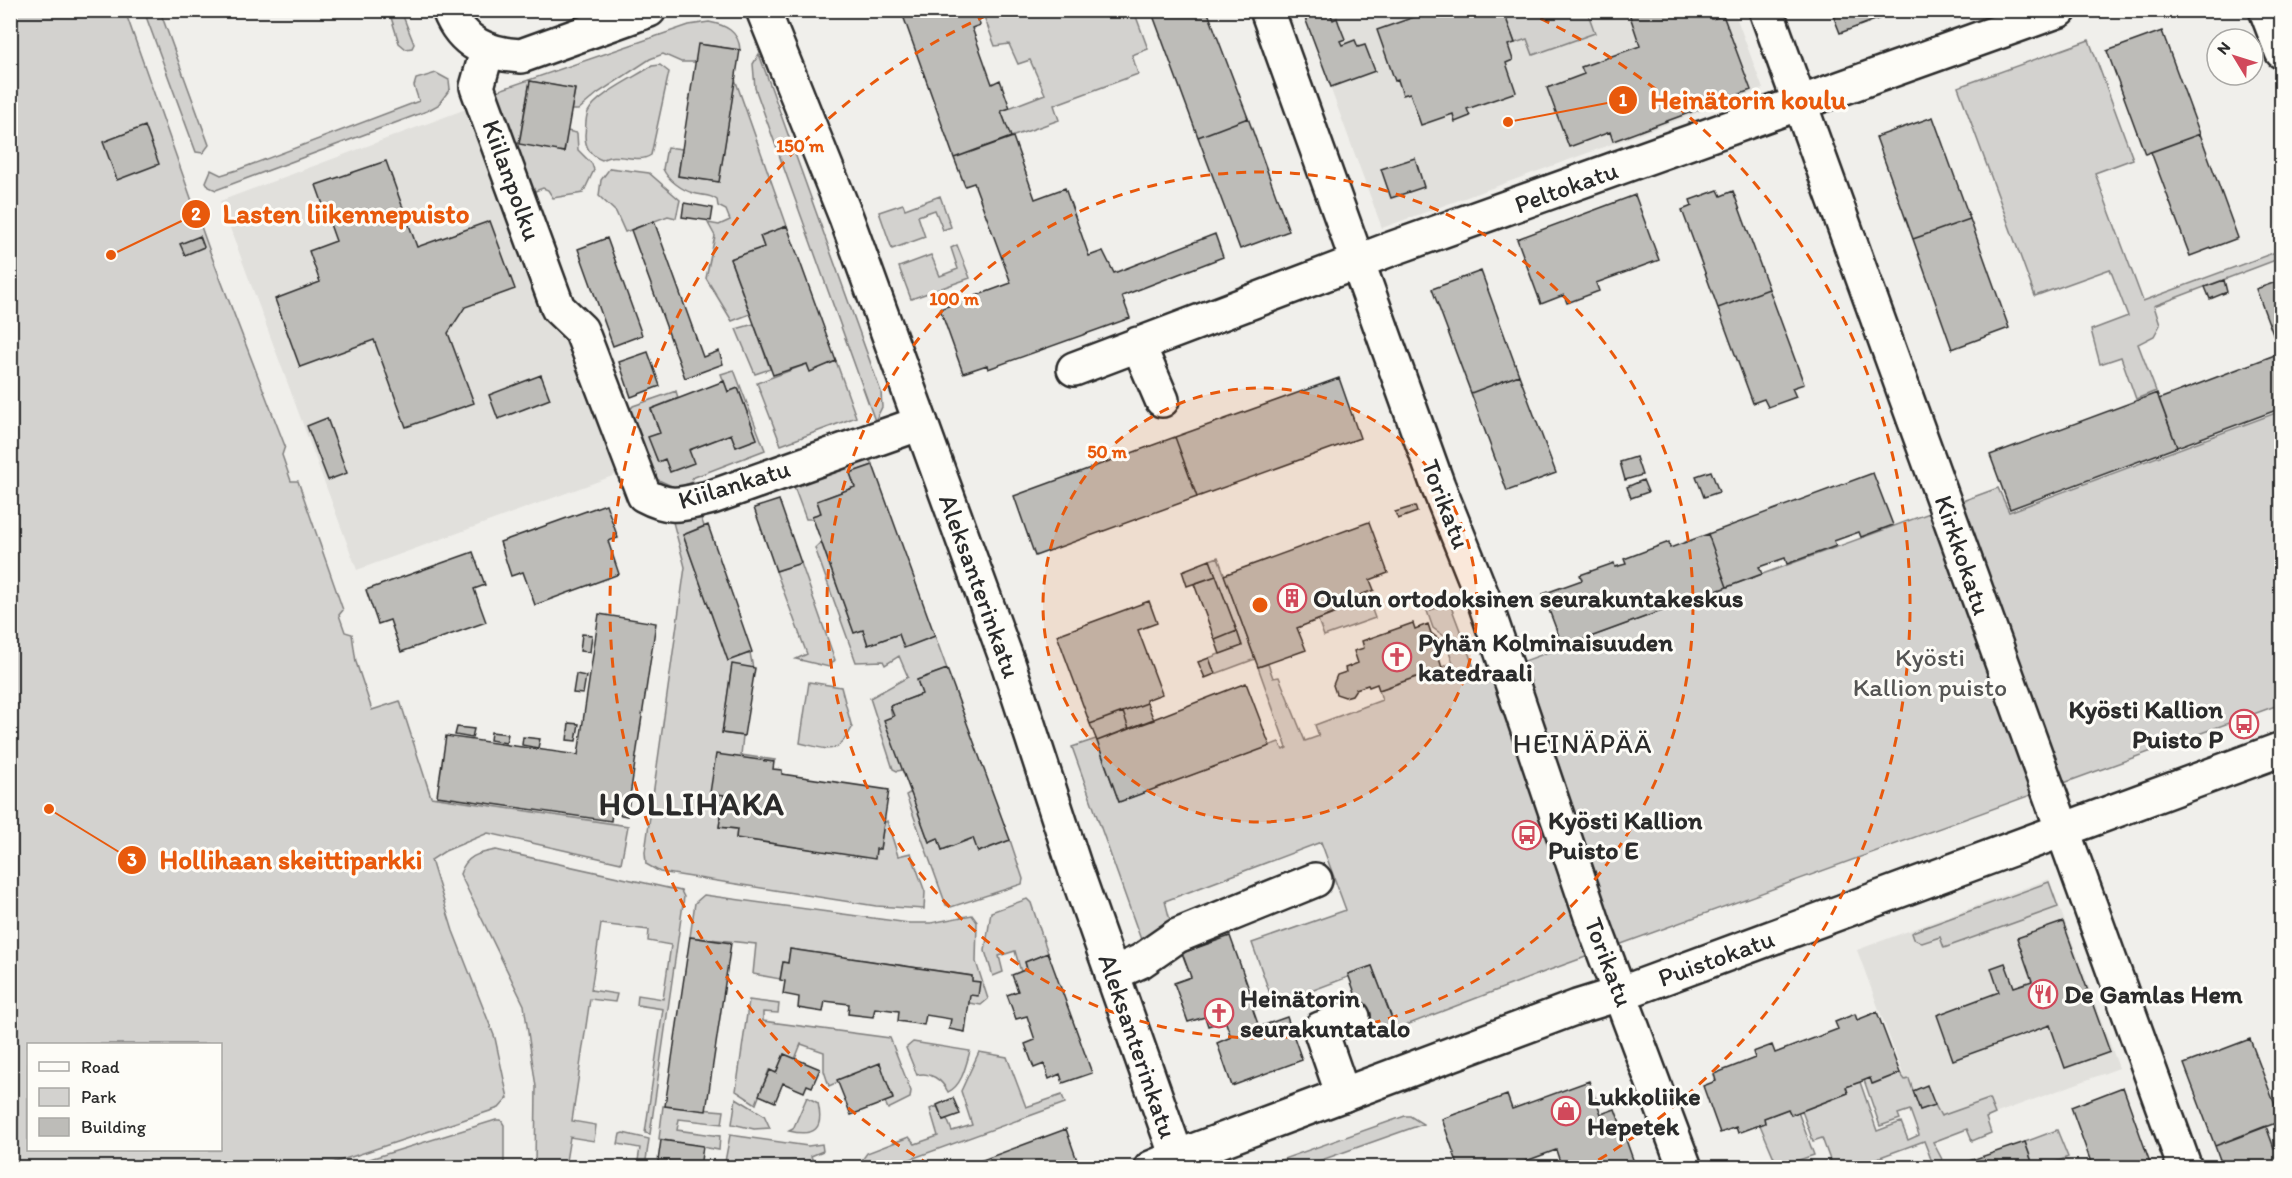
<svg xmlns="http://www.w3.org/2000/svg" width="2292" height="1178" viewBox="0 0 2292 1178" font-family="Itim,sans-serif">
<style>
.built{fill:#e1e0dc}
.green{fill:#d3d2cf;stroke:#7f7e7d;stroke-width:1.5;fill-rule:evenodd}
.building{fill:#bdbcb8;stroke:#2b2b2b;stroke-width:1.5}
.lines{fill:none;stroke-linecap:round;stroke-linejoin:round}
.minor-casing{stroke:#2b2b2b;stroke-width:38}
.major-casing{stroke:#2b2b2b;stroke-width:38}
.minor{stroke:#fdfcf7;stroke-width:33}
.major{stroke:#fdfcf7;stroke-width:33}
.ring{fill:none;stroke:#e8590c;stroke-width:3;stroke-dasharray:10 8}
.labels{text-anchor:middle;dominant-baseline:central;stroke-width:6;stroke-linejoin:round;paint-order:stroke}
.street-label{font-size:26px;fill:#2b2b2b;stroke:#fdfcf7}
.poi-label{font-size:26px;font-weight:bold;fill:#2b2b2b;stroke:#fdfcf7;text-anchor:start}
.park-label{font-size:26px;fill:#555554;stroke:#fdfcf7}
.neighbourhood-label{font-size:27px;letter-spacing:1.5px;fill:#2b2b2b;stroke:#fdfcf7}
.district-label{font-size:32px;font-weight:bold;letter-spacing:1.5px;fill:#2b2b2b;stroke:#fdfcf7}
.centre{fill:#e8590c;stroke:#fdfcf7;stroke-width:3}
.ring-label{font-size:18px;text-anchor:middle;font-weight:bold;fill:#e8590c;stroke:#fdfcf7;stroke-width:6;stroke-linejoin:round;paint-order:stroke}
.leader{fill:none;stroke:#e8590c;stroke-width:2}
.callout-dot{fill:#e8590c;stroke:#fdfcf7;stroke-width:2}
.mark-label{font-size:18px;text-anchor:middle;font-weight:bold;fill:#fff}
.callout-label{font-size:27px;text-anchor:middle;font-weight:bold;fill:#e8590c;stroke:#fdfcf7;stroke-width:6;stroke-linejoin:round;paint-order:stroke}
</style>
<rect width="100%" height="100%" fill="#f0efeb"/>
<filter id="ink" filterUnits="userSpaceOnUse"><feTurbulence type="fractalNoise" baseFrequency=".0167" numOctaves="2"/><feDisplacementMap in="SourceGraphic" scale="12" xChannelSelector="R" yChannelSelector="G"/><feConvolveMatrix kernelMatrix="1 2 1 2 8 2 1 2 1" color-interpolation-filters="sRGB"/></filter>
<g filter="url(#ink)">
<path class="built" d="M1302 11H1734L1763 89 1382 228Z
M474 106 618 474 357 570 220 201Z
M2049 879 2119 1068 1927 1139 1857 950Z"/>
<path class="green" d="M10 11H125L210 252 285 446 282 455 291 481H298L343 610 339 615 345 632 352 634 356 662 372 710 400 701 431 797 628 826 621 863 488 833 445 851 431 860 453 931 495 1038 508 1098 499 1108 321 1167H11ZM28 1044H220V1150H28Z
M144 11H160L209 145 203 153 196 152Z
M389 11H401L414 44 412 48 406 49 399 43Z
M982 11H1134L1148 49 1132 55 1138 74 1054 105 1059 120 1011 137 1001 111 1045 94 1030 60 1018 64 1009 44 995 46Z
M1503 11H1587L1595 33 1533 55 1527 39 1515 43Z
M709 22C725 25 739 31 740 50L699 44 696 62H681L663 54 650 59 598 93 578 110H571L575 89 530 81 519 143 564 152 567 131 577 133 578 150 592 164 594 170 583 193 553 198 548 190 543 188 527 194 491 93 689 25Z
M2089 40 2133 159 2095 173 2143 301 2281 250V258L2154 306 2160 325 2154 336 2138 344 2156 391 2136 399 2121 357 2100 364 2091 330 2128 316 2110 269 2035 296 1958 87Z
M759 54 881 392 882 407 875 421 755 88 753 64Z
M660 65 669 72 651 155C636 165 617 150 602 160 591 156 585 147 585 135 586 128 585 119 588 112 596 95 635 77 652 66Z
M436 73 449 80 450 89 438 105 427 111 216 190 209 187 206 182 211 170 221 175 237 170 419 101 414 86 416 79Z
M735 79 787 226 760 236 764 247 730 259 750 314 732 321 706 278 715 236 708 223 719 225 730 220 726 210 718 206 717 200C710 194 702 196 693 193 682 190 668 180 663 169L667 147 682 149 678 176 719 182Z
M610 168 649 173 680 200 676 218 668 216 625 232 616 212 599 196 601 180Z
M940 196 951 227 943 230 935 210 918 216 925 237 892 249 879 212 903 204 905 209Z
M957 245 970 278 911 299 899 267 931 255 940 276 958 269 951 248Z
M754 324 770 369 755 374 736 329Z
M836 361 856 417 781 445 757 383 807 364 810 371Z
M734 370 765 450 692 478 693 482 676 488 652 477 629 411 633 406 676 391 678 398 651 409 660 433 649 438 658 462 731 434 736 447 757 439 738 388 728 392 721 374Z
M2281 411V704L1547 971 1396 1029 1372 966 1348 974V977L1274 1005 1252 943 1346 910 1321 842 1165 901 1171 924 1144 948 1072 747 1096 739 1119 802 1279 742 1283 750 1287 748 1258 667 1268 664 1273 678 1279 677 1305 741 1319 736 1315 725 1382 700 1379 690 1422 675 1424 681 1444 674 1442 667 1453 663 1444 636 1433 628 1427 611 1450 604 1478 678 1998 488 2009 512Z
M868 458 873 465 850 473 855 487 817 501 821 513 812 516 813 519H806L793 484Z
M694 514 701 518 704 526 683 535 728 660 750 653 753 668 732 665 722 733 743 736 741 755 775 760 724 795 719 827 737 829 736 838 874 858 876 849H880L884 823 887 821 898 856 911 853 925 892 924 909 876 906 660 872 646 864 645 852 685 567 673 522Z
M821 542 854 632 863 630 868 645 899 634 904 647 935 636 947 669 917 680 922 694 890 706 903 770 897 771 893 769 870 698 908 677 899 656 885 665 883 661 856 662 815 548Z
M1218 557 1255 659 1215 674 1209 658 1242 645 1210 560Z
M801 563 835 660 829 667 796 659 807 654 776 571Z
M1366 593 1375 618 1324 636 1318 620 1341 611 1338 603Z
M809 682 841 687 852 728C836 757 829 749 800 743Z
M911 792 929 842 938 838 942 850 973 838 979 852 1010 840 1023 879 1022 884 951 907 946 905 906 795Z
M496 850 681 891 684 897 650 1134 645 1133 663 1009 637 1005 638 995 663 999 671 945 648 941 649 930 601 924 591 990 617 994 615 1002 590 999 572 1121 596 1125 594 1141 570 1137 565 1167H535L536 1087 524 1005 460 874C466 856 478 853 496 850Z
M2049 882 2058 907 1944 948 1940 937 1922 943 1914 939 1912 933 1915 931Z
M704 895 909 923H931L972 915 977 922 976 962 988 999 981 1005 969 1003 972 976 790 949 788 963H783L780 979 753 974 756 944 690 937 695 903Z
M1027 899 1031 903 1048 953 1025 962 1027 969 1021 972 1015 951 999 956 1003 972 993 976 985 951 991 912Z
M749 1000 779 1004 778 1013 763 1012V1021L890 1038 911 1091 910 1098 888 1109 885 1102 893 1098 879 1064 829 1086 824 1071V1052L801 1044 795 1059 784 1054 776 1073 769 1070 756 1104 736 1091Z
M913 1042 970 1051C966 1065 962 1086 948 1092 942 1080 930 1071 917 1075L906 1048Z
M979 1052 1007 1057 1026 1107 1062 1095 1065 1103 889 1167H865L862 1160 867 1153 909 1137 915 1144 938 1136 930 1109 937 1106 943 1120 947 1119 952 1131 972 1125 961 1091Z
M1900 1073 1905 1080 1909 1079 1920 1110 1935 1105 1941 1116 1989 1099 1995 1114 1986 1118 1991 1133 1972 1141 1967 1129 1933 1142 1946 1167H1934L1924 1141 1853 1167 1833 1168 1822 1138 1813 1141 1802 1111 1848 1093 1846 1087 1860 1082 1877 1131 1901 1122 1908 1140 1919 1135 1910 1110 1898 1114 1900 1119 1880 1126 1864 1080 1870 1078 1873 1084Z
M807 1097 818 1103C824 1129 815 1137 789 1131L793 1129Z
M736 1098 764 1115 770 1128 754 1129 732 1124Z
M663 1106 724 1111 722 1124 679 1119 677 1130 720 1136 719 1150 659 1139Z
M1788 1109 1791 1115 1798 1112 1814 1155 1778 1167 1760 1125 1765 1123 1764 1118Z
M1405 1116H1410L1423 1124 1302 1167H1261Z
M496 1120H501L504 1125V1167H344Z
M2057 1130 2068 1157 2044 1167H2034L2025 1142Z
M623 1133 649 1139 645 1167H637L640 1148 618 1144 620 1134Z
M730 1135 808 1146 822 1144 823 1151 811 1156 815 1167H724Z"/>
<path class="building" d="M901 10H975L980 25 972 28 992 84 1000 80 1010 108 1001 111 1011 137 954 158Z
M1151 10H1207L1248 118 1198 137Z
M1302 10H1329L1333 20 1337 18 1339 24 1345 39 1340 41 1342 45 1355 40 1358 47 1365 45 1375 71 1331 87Z
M1415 10H1503L1515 43 1508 45 1513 60 1506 63 1516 92 1467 109 1470 116 1455 122 1453 114 1421 125 1410 93 1403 95 1398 80 1395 81 1377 30 1417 16Z
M1628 10H1708L1712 19 1723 15 1751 90 1613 141 1610 132 1569 147 1547 88 1584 74 1581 67 1640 46Z
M1831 10H1884L1886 16 1840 33Z
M2162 31 2200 134 2145 154 2107 51Z
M698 44 740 50 719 182 678 176Z
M530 81 575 89 564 152 519 144Z
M1933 117 1970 219 1913 239 1876 137Z
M1248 118 1289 231 1240 249 1198 137Z
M145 126 159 164 117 180 103 142Z
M2200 134 2238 238 2190 256 2151 152Z
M1013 137 1035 199 1065 188 1089 256 1103 251 1114 273 1215 234 1223 257 1122 296 1130 318 988 369 987 365 963 373 940 309 1011 283 974 183 965 186 954 158Z
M1415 158 1424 187 1391 198 1381 169Z
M386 161 417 247 490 221 515 289 465 307 448 333 474 403 406 427 374 340 300 367 275 299 320 282 309 251 336 241 316 185Z
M1718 190 1721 196 1733 191 1769 289 1718 308 1682 210 1692 206 1690 200Z
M1635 195 1659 260 1596 283 1599 291 1567 303 1564 295 1541 304 1517 239Z
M684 203 713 208 711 221 682 217Z
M1970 219 2009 328 1952 349 1913 239Z
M654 221 703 357 719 351 723 364 685 378 631 230Z
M787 226 836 361 810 372 807 364 773 375 730 259 764 247 760 236Z
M200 236 204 247 185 255 180 244Z
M607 238 642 335 613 346 578 249Z
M1481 271 1519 375 1471 393 1432 289Z
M2224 280 2227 292 2210 299 2205 287Z
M2282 280V408L2177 447 2159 399 2280 353 2256 289Z
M1769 289 1804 384 1792 388 1796 397 1768 407 1764 399 1753 403 1718 308Z
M648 352 660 386 631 397 619 362Z
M541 375 550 399 498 419 489 395Z
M1519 375 1556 473 1507 491 1471 393Z
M1339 378 1360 438 1197 497 1175 437Z
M724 381 728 392 738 388 757 439 736 447 731 434 689 450 694 463 670 472 665 459 658 462 648 437 660 433 651 409Z
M2157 393 2177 447 2010 509 1990 455Z
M327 418 347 473 328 480 307 426Z
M1175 437 1197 497 1035 556 1014 496Z
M1636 457 1642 475 1625 480 1620 462Z
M873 465 935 636 904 648 899 634 868 645 863 630 854 633 812 516 821 513 817 501 855 487 850 473Z
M1711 471 1719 492 1704 497 1696 476Z
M1873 473 1893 525 1861 537 1859 532 1834 541 1836 546 1787 564 1785 558 1759 567 1762 574 1727 587 1708 534Z
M1643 480 1648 492 1631 498 1627 487Z
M779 500 801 563 776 571 754 508Z
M606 504 618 538 608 541 619 574 535 605 523 572 511 576 500 542Z
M1415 506 1417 512 1398 519 1395 512Z
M1369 522 1388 573 1370 580 1374 590 1338 603 1341 611 1297 628 1306 650 1258 667 1224 575Z
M708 525 752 652 728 661 683 535Z
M1708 534 1727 587 1563 647 1543 594 1582 580 1580 575 1614 563 1615 567 1626 564 1624 559 1669 542 1670 548Z
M473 552 485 585 474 589 486 622 401 652 390 620 378 624 366 590Z
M1210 560 1216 576 1187 586 1182 571Z
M1216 576 1237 631 1215 640 1194 584Z
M1149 601 1157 623 1138 630 1162 694 1146 700 1147 703 1090 724 1057 635Z
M599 614 656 623 627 816 612 813 611 821 437 796 446 736 578 755Z
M1413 623 1415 629 1428 624 1431 633 1440 640 1437 652 1444 674 1424 681 1422 675 1379 690 1377 684 1369 687 1368 685 1356 689 1352 695 1345 697 1336 694 1333 685 1337 675 1346 672 1345 668 1358 663 1354 651 1364 648 1362 641Z
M1237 631 1242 646 1220 654 1215 640Z
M582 634 592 635 590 652 580 651Z
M1209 658 1215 674 1205 678 1198 662Z
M732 664 755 668 744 736 722 733Z
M947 669 1010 840 978 852 973 838 942 850 938 838 929 842 884 720 894 716 890 706 922 694 917 680Z
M576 674 586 676 583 694 573 693Z
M1246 683 1270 746 1119 802 1097 741Z
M1147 703 1154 720 1129 729 1123 712Z
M1123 712 1129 729 1097 741 1090 724Z
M569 723 579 724 576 741 567 740Z
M457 727 474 729 472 738 455 735Z
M491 732 508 734 506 743 490 740Z
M523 737 540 739 538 748 522 745Z
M716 754 774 762 773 769 782 770V774L889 790 880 849H876L875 859 736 838 737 829 719 827 724 795 710 793Z
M2063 922 2110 1052 2065 1068 2050 1025 1953 1060 1937 1015 1999 992 1991 968 2005 963 2014 987 2032 981 2017 938Z
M1230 936 1256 1009 1253 1010 1259 1027 1287 1017 1302 1060 1232 1086 1217 1043 1231 1037 1225 1020 1208 1026 1205 1017 1188 1022 1174 983 1191 977 1182 953Z
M690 937 731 943 706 1111 665 1106Z
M790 949 972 976V981L980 982 978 996 970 995 965 1032 949 1029 951 1019 926 1015 924 1025 898 1021 899 1011 875 1008 873 1017 848 1014 849 1004 825 1001 823 1012 798 1008 799 997 783 994 785 981 780 980 783 962 788 963Z
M1048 953 1092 1073 1063 1083 1060 1074 1049 1079 1044 1064 1034 1068 1025 1044 1035 1040 1027 1016 1016 1019 1007 995 1018 991 1012 975 1027 969 1025 962Z
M1372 966 1394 1024 1370 1034 1348 974Z
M1877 1012 1900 1073 1872 1084 1870 1078 1860 1082 1846 1087 1848 1093 1791 1115 1788 1109 1764 1118 1765 1123 1738 1133 1736 1127 1720 1133 1703 1086 1716 1081 1714 1074 1755 1058 1753 1052 1772 1045 1775 1053 1838 1029 1835 1022 1855 1014 1857 1020Z
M2250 1039 2281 1121 2215 1146 2184 1064Z
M784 1054 820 1069 812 1087 807 1085 804 1092 783 1083 775 1102 759 1095 770 1070 776 1073Z
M880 1063 893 1099 851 1115 837 1080Z
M1589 1081 1601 1114 1615 1109 1636 1168H1562L1556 1150 1507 1168H1459L1442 1119 1507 1095 1512 1109Z
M1927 1085 1935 1105 1920 1110 1913 1091Z
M2123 1087 2152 1168H2093L2071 1107Z
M953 1098 960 1114 943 1120 937 1105Z
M2266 1126 2274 1148 2282 1145V1168H2223L2215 1146Z
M1066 1129 1079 1166 961 1168Z
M661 1140 703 1146 700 1168H657Z
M2025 1142 2034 1168H1971L1969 1161Z"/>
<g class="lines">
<g class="minor-casing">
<path id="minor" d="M449 10C462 44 488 54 521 56L649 10
M1267 10 1438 486 1485 603 1595 928 1685 1168
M1766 10 2185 1168
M2266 10 2282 52
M487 51 477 87 558 308 581 330 644 495C672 510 682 504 712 497L921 423
M1138 344 1162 400
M1074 369 1388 250 2060 10
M1112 974 1141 961 1177 936 1315 880
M1343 1095 1320 1029 1353 1017
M1151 1168 1177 1157 1181 1168"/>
</g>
<g class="major-casing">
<path id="major" d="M763 10 846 217 1008 663 1076 871 1177 1157 1577 1007 1622 993 2282 749"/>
</g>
<use href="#minor" class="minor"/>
<use href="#major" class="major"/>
</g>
</g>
<circle cx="1260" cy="605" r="217" fill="#e8590c" fill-opacity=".12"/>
<g class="ring">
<circle cx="1260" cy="605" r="217"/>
<circle cx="1260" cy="605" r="433"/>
<path d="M930 1165A650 650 0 0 1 996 11M1524 11A650 650 0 0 1 1590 1165"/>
</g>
<defs>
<g id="building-ring" transform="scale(1.5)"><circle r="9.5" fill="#fdfcf7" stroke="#d1495b" stroke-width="1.5"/><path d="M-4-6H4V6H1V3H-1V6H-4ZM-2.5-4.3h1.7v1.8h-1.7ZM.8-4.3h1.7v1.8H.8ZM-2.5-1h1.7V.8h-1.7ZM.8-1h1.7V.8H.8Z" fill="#d1495b"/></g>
<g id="church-ring" transform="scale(1.5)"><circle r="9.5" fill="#fdfcf7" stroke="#d1495b" stroke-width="1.5"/><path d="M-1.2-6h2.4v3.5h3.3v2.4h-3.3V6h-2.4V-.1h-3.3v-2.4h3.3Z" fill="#d1495b"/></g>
<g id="bus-ring" transform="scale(1.5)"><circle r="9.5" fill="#fdfcf7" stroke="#d1495b" stroke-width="1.5"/><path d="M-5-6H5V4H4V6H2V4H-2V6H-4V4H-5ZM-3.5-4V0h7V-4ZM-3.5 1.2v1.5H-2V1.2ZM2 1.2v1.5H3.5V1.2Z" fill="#d1495b"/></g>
<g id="restaurant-ring" transform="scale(1.5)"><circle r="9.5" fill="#fdfcf7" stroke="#d1495b" stroke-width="1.5"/><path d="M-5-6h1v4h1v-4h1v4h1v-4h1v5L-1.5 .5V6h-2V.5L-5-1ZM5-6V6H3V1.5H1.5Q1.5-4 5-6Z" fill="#d1495b"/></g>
<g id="shop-ring" transform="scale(1.5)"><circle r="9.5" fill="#fdfcf7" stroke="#d1495b" stroke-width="1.5"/><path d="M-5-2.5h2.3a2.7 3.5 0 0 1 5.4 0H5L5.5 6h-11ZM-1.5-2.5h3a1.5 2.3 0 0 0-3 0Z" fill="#d1495b"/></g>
</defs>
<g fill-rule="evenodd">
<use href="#building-ring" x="1292" y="598"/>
<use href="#church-ring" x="1397" y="657"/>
<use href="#bus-ring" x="2244" y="724"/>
<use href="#bus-ring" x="1527" y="835"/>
<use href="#restaurant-ring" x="2043" y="994"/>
<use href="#church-ring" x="1219" y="1013"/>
<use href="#shop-ring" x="1566" y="1111"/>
</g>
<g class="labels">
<g class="street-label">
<text transform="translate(512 180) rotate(70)">Kiilanpolku</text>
<text transform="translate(1566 187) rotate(-20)">Peltokatu</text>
<text transform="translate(734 484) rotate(-17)">Kiilankatu</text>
<text transform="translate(1446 504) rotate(69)">Torikatu</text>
<text transform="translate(1963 555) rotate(71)">Kirkkokatu</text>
<text transform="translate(980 586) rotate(70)">Aleksanterinkatu</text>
<text transform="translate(1716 958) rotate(-20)">Puistokatu</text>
<text transform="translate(1609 962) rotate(69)">Torikatu</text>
<text transform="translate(1138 1046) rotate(71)">Aleksanterinkatu</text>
</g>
<g class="poi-label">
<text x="1313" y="598">Oulun ortodoksinen seurakuntakeskus</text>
<text x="1418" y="642">Pyhän Kolminaisuuden<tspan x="1418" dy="30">katedraali</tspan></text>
<text x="2223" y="709" text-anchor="end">Kyösti Kallion<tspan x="2223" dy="30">Puisto P</tspan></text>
<text x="1548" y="820">Kyösti Kallion<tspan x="1548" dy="30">Puisto E</tspan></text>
<text x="2064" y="994">De Gamlas Hem</text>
<text x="1240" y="998">Heinätorin<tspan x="1240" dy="30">seurakuntatalo</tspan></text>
<text x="1587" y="1096">Lukkoliike<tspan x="1587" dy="30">Hepetek</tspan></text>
</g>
<g class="park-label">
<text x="1930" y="657">Kyösti<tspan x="1930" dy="30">Kallion puisto</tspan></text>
</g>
<g class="neighbourhood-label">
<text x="1583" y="743">HEINÄPÄÄ</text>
</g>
<g class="district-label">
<text x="692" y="804">HOLLIHAKA</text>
</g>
</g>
<circle cx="1260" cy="605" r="9" class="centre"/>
<g class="ring-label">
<text x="800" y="152">150 m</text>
<text x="954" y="305">100 m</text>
<text x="1107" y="458">50 m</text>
</g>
<path class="leader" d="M1508 122L1623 100M111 255L196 214M49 809L132 860"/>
<g class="callout-dot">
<circle cx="1508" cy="122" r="6"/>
<circle cx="111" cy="255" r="6"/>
<circle cx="49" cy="809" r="6"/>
<circle cx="1623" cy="100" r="15"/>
<circle cx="196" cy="214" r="15"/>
<circle cx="132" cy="860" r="15"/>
</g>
<g class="mark-label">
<text x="1623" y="106">1</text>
<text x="196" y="220">2</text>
<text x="132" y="866">3</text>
</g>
<g class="callout-label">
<text x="1748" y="109">Heinätorin koulu</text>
<text x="346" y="223">Lasten liikennepuisto</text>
<text x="291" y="869">Hollihaan skeittiparkki</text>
</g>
<rect width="2292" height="1178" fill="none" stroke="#fdfcf7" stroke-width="36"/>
<rect x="18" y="18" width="2256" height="1142" fill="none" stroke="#2b2b2b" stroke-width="2" filter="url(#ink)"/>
<rect x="27" y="1043" width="195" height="108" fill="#fdfcf7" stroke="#a9a8a5" stroke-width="1.5"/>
<rect x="39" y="1062" width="30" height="9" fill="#fdfcf7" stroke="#a9a8a5" stroke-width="1.5"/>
<text x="81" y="1073" font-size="18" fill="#2b2b2b">Road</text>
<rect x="39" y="1088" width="30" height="18" fill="#d3d2cf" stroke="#a9a8a5" stroke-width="1.5"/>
<text x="81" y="1103" font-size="18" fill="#2b2b2b">Park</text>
<rect x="39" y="1118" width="30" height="18" fill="#bdbcb8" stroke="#a9a8a5" stroke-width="1.5"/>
<text x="81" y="1133" font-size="18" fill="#2b2b2b">Building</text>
<g transform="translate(2235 57) rotate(308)"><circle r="28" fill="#fdfcf7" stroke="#a9a8a5" stroke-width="1.5"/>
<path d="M0-4.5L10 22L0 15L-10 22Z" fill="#d1495b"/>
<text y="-9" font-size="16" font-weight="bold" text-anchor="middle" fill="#2b2b2b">N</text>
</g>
</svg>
